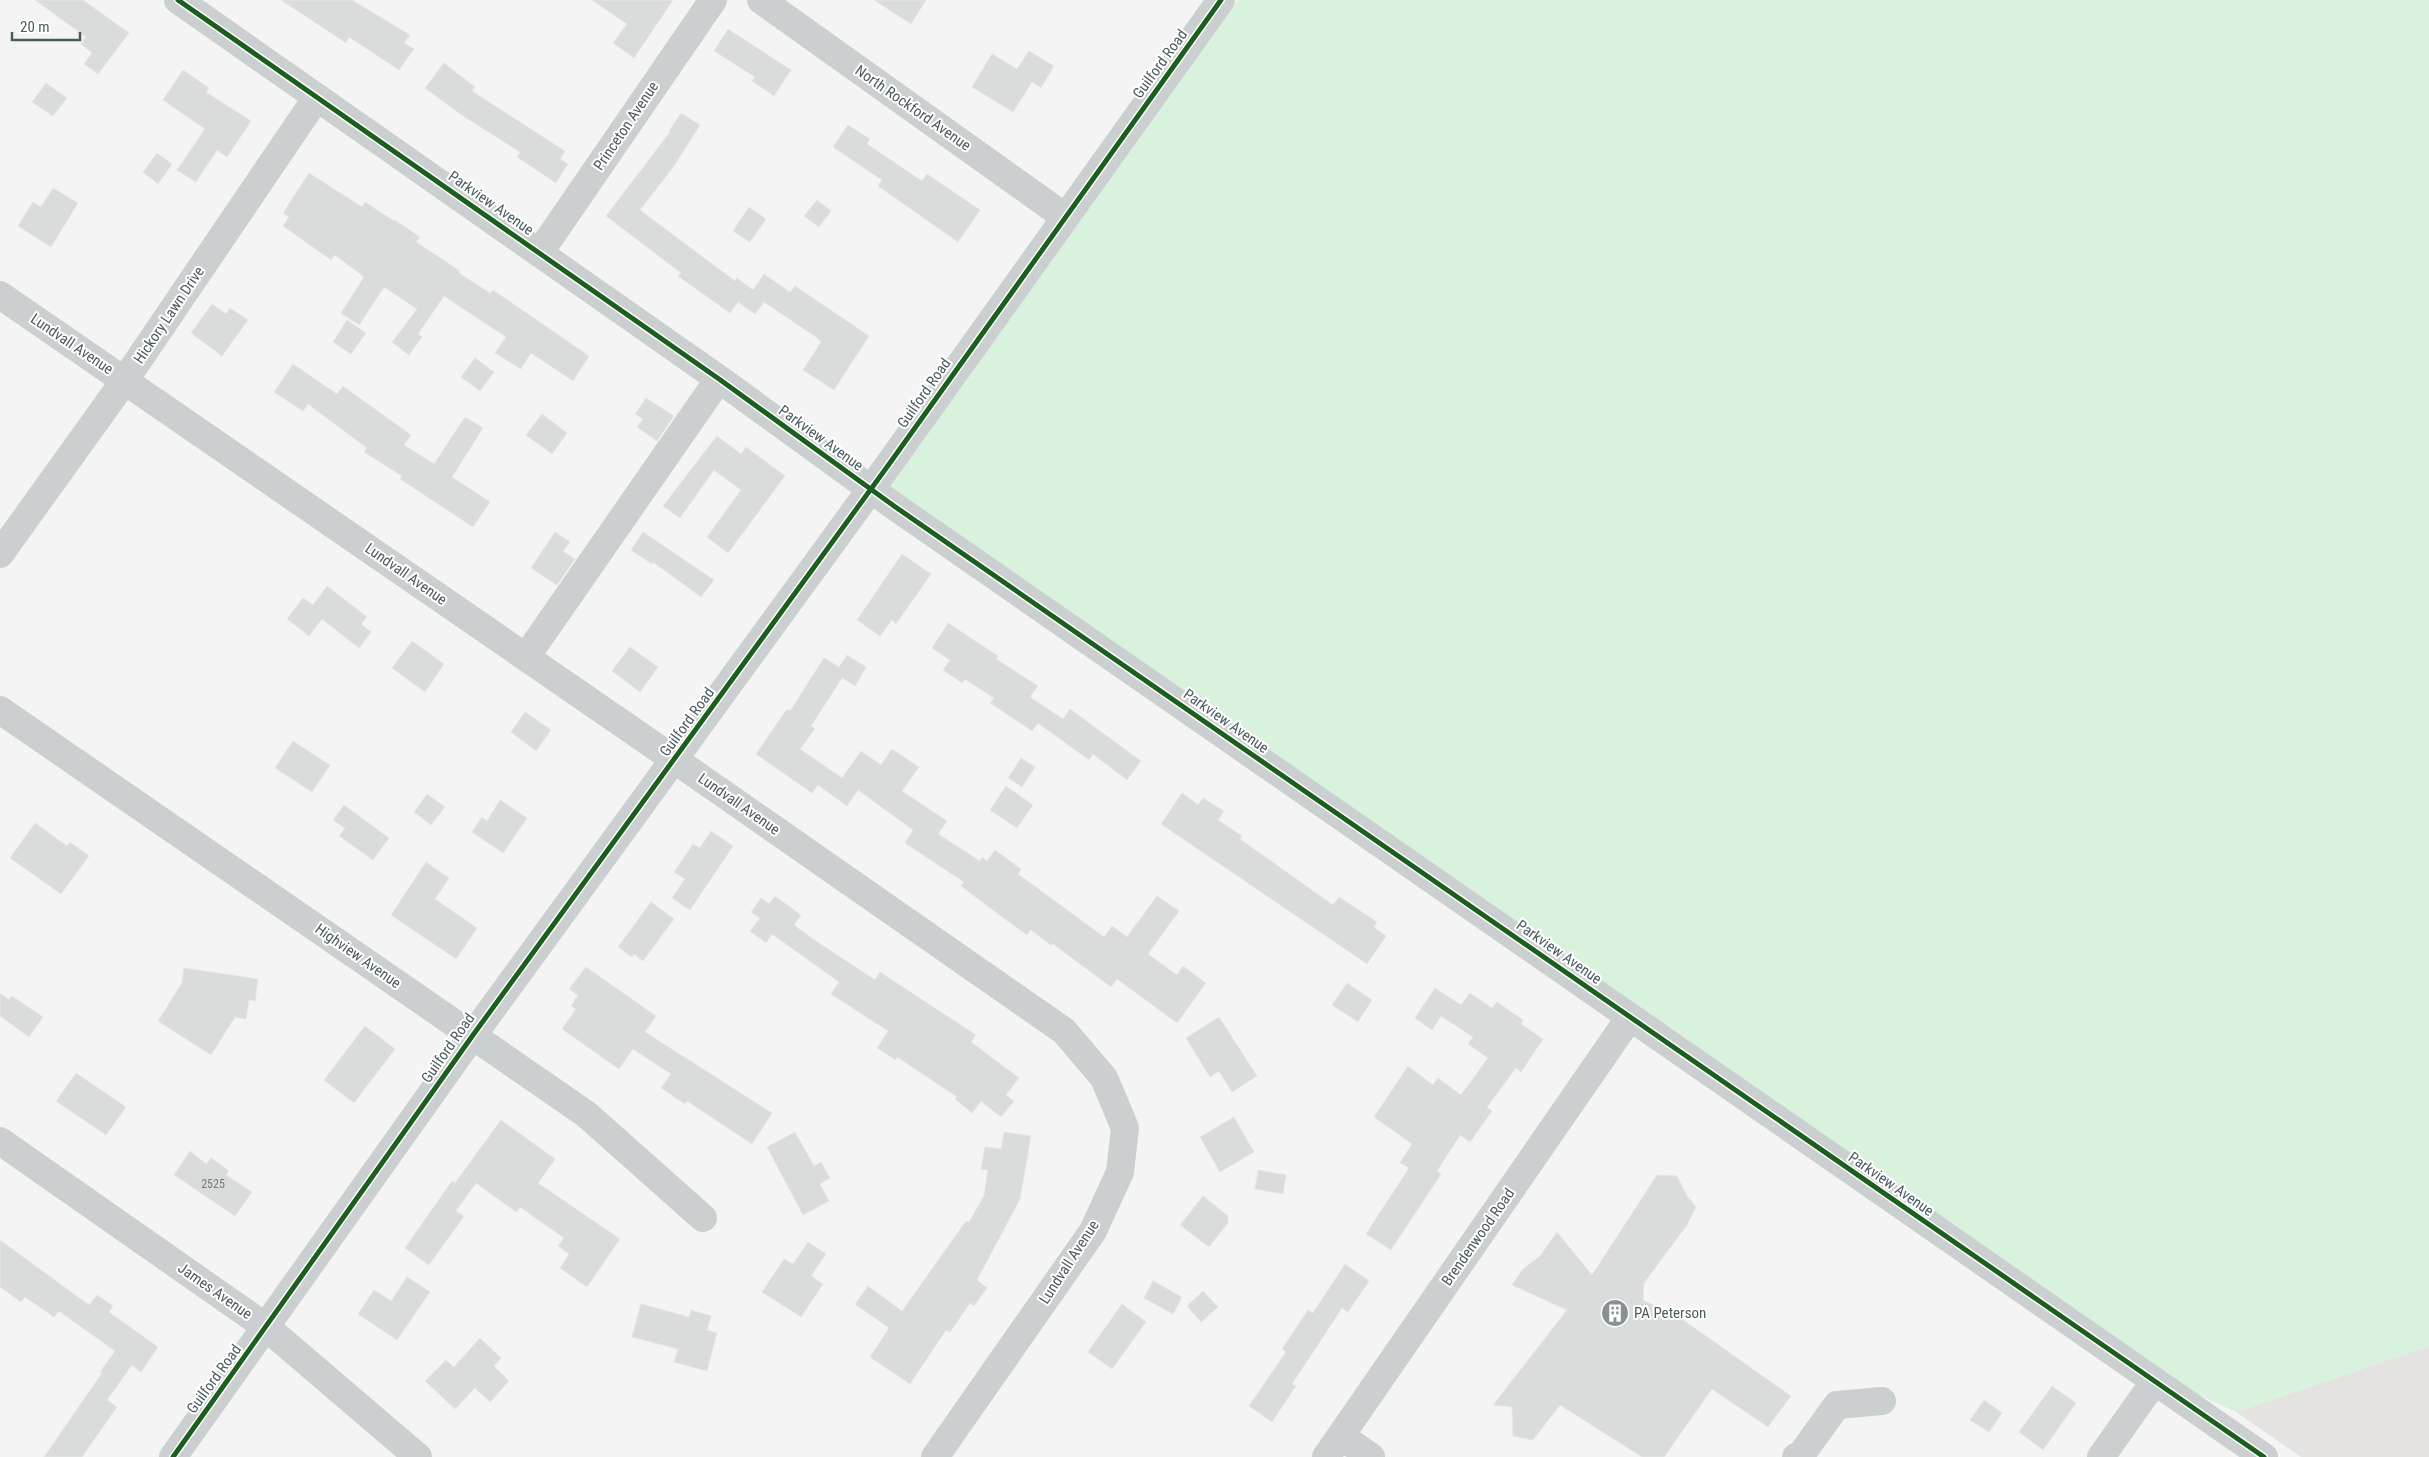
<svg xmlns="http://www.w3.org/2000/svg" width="2429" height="1457" viewBox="0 0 2429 1457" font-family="'Roboto Condensed',sans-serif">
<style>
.commercial{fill:#e5e3e2}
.green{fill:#d9f2dd}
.building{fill:#dadcdc;stroke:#e5e6e7}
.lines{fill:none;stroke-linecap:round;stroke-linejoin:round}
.minor{stroke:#cbcfcf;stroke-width:28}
.cycleway-casing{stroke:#fff;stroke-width:8}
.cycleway{stroke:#1b5e20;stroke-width:5}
.labels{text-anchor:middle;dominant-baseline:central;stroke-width:4;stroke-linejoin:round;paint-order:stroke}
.number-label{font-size:12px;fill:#707c80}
.street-label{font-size:15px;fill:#4a5b60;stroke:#fff}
.poi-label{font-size:15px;fill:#4a5b60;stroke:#fff;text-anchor:start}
</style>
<rect width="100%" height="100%" fill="#f4f4f4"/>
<path class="commercial" d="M2429 1346V1457H2301L2236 1412Z"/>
<path class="green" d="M1238 0H2429V1346L2236 1412 2157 1375 1681 1035 894 506 886 493Z"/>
<path class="building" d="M35 0H83L129 33 98 74 84 64 92 53 81 44 86 37Z
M281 0H352L410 35 404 43 414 49 399 70 349 37 346 43Z
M592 0H673L634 58 613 43 627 24Z
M874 0H926L911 24Z
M728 29 791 70 774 96 752 81 755 77 714 51Z
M1029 51 1054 66 1041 88 1032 82 1013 112 972 87 992 54 1017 69Z
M444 63 475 87 472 91 565 151 560 159 568 164 556 183 517 157 520 152 463 116 425 88Z
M183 70 209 88 206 92 251 121 227 157 217 150 196 182 177 170 205 129 163 100Z
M46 83 67 98 53 116 32 102Z
M681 113 700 125 674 166 640 210 735 281 737 278 753 290 764 274 790 292 795 286 869 336 834 390 803 370 821 342 816 337 764 302 755 314 738 302 730 313 678 276 681 273 606 216 670 132 669 131Z
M848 125 870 139 867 144 922 181 927 174 980 210 958 242 878 186 882 180 833 147Z
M157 153 172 164 158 184 143 172Z
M309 173 362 207 365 202 394 221 395 220 420 237 416 242 460 271 459 273 490 293 493 290 589 356 573 381 531 353 521 369 495 353 506 337 444 296 418 334 422 337 409 355 392 342 417 309 384 287 359 325 341 313 364 277 335 255 331 260 283 226 289 217 283 213Z
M53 188 78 203 51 247 18 226 33 202 41 207Z
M817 200 831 211 819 227 804 216Z
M749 207 766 219 750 242 733 231Z
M212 304 226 314 230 308 248 320 222 356 191 333Z
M347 320 366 333 351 354 333 342Z
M475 358 494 372 480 391 461 377Z
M293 364 337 394 343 386 411 435 404 445 434 464 465 417 483 428 452 477 490 502 473 527 400 479 402 476 364 452 367 448 308 404 303 411 274 392Z
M646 398 674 416 657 441 637 427 643 419 635 414Z
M542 414 567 433 552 454 526 435Z
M717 436 741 454 746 447 785 476 728 553 707 537 741 490 714 470 680 518 663 506Z
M555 532 570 542 563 551 575 559 557 585 531 568Z
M643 532 714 580 701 597 653 562 652 564 631 550Z
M902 554 931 574 896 624 892 620 880 636 857 620Z
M327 586 367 617 361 624 371 632 359 648 322 619 309 636 287 619 303 598 313 605Z
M948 623 998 656 996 659 1038 686 1030 697 1063 719 1070 709 1141 761 1127 780 1093 754 1089 760 1038 723 1032 731 990 703 994 698 965 679 962 683 943 670 950 660 932 648Z
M412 641 444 664 425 692 392 668Z
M630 647 658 667 640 692 612 671Z
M847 655 866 667 855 686 842 678 811 726 815 729 800 749 842 778 861 751 881 765 892 749 919 767 902 791 947 821 938 834 980 861 982 857 987 861 995 850 1021 869 1018 874 1104 937 1112 926 1127 937 1157 896 1179 911 1148 954 1177 975 1183 966 1206 983 1177 1023 1117 979 1111 987 1053 944 1051 945 1031 930 1027 935 1002 917 961 886 964 882 905 843 913 830 858 790 847 806 818 785 812 793 756 754 787 709 790 711 824 658 839 667Z
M525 712 551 730 536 751 511 732Z
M293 741 330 765 312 792 275 768Z
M1021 758 1035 767 1022 787 1008 778Z
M1006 786 1033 805 1017 828 990 810Z
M1182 793 1198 805 1203 798 1224 811 1218 820 1242 836 1240 839 1333 905 1339 897 1377 922 1374 927 1386 936 1367 964 1161 824Z
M427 794 445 807 431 825 414 812Z
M500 800 527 818 503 853 472 832 482 817 487 821Z
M344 805 389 838 373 860 339 836 345 828 333 820Z
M35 823 67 846 70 842 89 856 61 894 10 858Z
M711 831 733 846 690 910 672 898 685 879 674 872 693 844 700 848Z
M426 862 449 878 435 899 477 928 456 959 391 915Z
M775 896 801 915 794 925 813 939 875 980 880 972 976 1035 971 1042 1019 1078 1006 1095 1014 1101 1001 1117 981 1101 972 1113 955 1099 957 1097 897 1057 896 1060 877 1048 888 1031 831 994 839 982 772 934 766 943 750 931 760 918 751 912 761 898 769 904Z
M651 902 674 919 643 961 634 954 632 957 618 947Z
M586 967 656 1016 645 1032 772 1113 752 1144 687 1101 685 1104 661 1088 671 1074 633 1049 619 1069 562 1029 576 1009 571 1006 578 995 569 989Z
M184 968 258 979 255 1001 249 1000 246 1019 235 1017 211 1055 158 1021 182 983Z
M1347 983 1372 1000 1358 1022 1332 1005Z
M1435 988 1461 1005 1470 993 1492 1008 1497 1002 1523 1020 1521 1024 1543 1039 1521 1072 1516 1068 1487 1107 1492 1111 1470 1142 1460 1135 1437 1171 1441 1174 1391 1250 1366 1234 1409 1168 1400 1163 1412 1144 1374 1117 1408 1066 1433 1085 1438 1078 1461 1095 1488 1058 1468 1044 1473 1037 1441 1016 1432 1030 1415 1018Z
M0 993 9 1000 12 996 43 1017 29 1037 0 1016Z
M1219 1017 1257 1076 1232 1092 1219 1071 1210 1077 1186 1038Z
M365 1026 395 1049 354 1103 324 1080Z
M76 1073 126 1107 106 1135 56 1101Z
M1234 1117 1254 1152 1220 1172 1200 1137Z
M501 1120 555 1159 538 1183 620 1239 587 1287 560 1268 569 1254 558 1246 564 1238 520 1207 516 1212 476 1183 456 1211 464 1216 429 1265 405 1248 452 1181 455 1183Z
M795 1132 814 1166 821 1162 830 1178 820 1184 829 1201 803 1215 767 1147Z
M1004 1132 1031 1136 1020 1199 977 1280 987 1288 974 1306 970 1303 950 1332 946 1330 910 1384 870 1357 889 1328 855 1304 868 1286 902 1311 966 1221 969 1222 984 1196 988 1170 981 1169 985 1147 1001 1149Z
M190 1151 206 1164 211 1158 229 1171 226 1175 252 1192 235 1216 174 1175Z
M1258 1170 1286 1175 1283 1194 1255 1189Z
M1657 1175 1677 1176 1687 1196 1696 1207 1687 1225 1644 1283 1643 1300 1679 1317 1791 1396 1768 1427 1712 1389 1664 1457H1642L1560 1405 1533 1440 1513 1436 1512 1407 1493 1405 1567 1310 1512 1285 1523 1269 1540 1256 1557 1232 1592 1275Z
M1203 1196 1228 1216V1223L1209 1247 1180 1225Z
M0 1240 89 1305 97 1295 113 1306 109 1312 158 1347 141 1372 132 1365 107 1400 117 1407 82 1457H44L102 1373 100 1372 115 1351 59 1311 54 1317 25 1297 21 1302 0 1287Z
M808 1242 826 1254 811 1276 823 1284 801 1317 762 1292 784 1259 793 1264Z
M1345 1264 1369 1281 1348 1312 1342 1308 1292 1384 1296 1386 1272 1422 1249 1406 1286 1352 1282 1349 1308 1310 1313 1313Z
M407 1277 430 1292 397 1340 358 1314 374 1290 391 1301Z
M1153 1281 1182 1297 1173 1314 1144 1298Z
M1203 1291 1218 1307 1201 1322 1187 1306Z
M641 1304 689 1317 691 1310 711 1316 707 1330 717 1333 707 1371 674 1362 678 1349 632 1337Z
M1122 1304 1146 1322 1112 1369 1088 1352Z
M480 1338 501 1358 494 1366 509 1381 490 1402 475 1388 455 1409 425 1381 446 1360 454 1367Z
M2052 1386 2076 1403 2043 1450 2019 1432Z
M1984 1400 2002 1413 1989 1432 1970 1420Z"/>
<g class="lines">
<path class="minor" d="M178 0 719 379 894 506 2264 1457
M761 0 1065 217
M540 252 713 0
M0 295 675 760 1064 1031 1104 1078 1125 1128 1120 1172 1093 1231 935 1457
M0 554 125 380 317 97
M526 657 719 379
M0 710 586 1114 703 1218
M0 1141 266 1327 418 1457
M1341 1436 1371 1457
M173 1457 473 1035 887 467 1221 0
M1326 1457 1630 1017
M1796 1457 1801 1455 1837 1405 1882 1401
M2101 1457 2154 1382"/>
<g class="cycleway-casing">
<path id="cycleway" d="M178 0 719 379 894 506 2264 1457
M173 1457 473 1035 887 467 1221 0"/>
</g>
<use href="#cycleway" class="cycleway"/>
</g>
<defs>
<g id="building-disc" transform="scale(1.4375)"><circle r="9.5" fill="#869194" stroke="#fff"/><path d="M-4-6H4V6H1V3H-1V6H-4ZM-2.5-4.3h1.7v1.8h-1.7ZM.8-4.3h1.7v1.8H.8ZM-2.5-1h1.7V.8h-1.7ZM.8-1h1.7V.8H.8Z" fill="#fff"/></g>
</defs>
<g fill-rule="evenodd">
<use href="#building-disc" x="1615" y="1313"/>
</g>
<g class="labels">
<g class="number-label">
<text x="213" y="1184">2525</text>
</g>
<g class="street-label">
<text transform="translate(1160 64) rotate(-54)">Guilford Road</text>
<text transform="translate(913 108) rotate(35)">North Rockford Avenue</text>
<text transform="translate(626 126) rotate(-56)">Princeton Avenue</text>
<text transform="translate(491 203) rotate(35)">Parkview Avenue</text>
<text transform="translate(169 315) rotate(-56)">Hickory Lawn Drive</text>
<text transform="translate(72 344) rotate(34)">Lundvall Avenue</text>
<text transform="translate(924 393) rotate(-55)">Guilford Road</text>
<text transform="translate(821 438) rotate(36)">Parkview Avenue</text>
<text transform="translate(406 574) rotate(35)">Lundvall Avenue</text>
<text transform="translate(1226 721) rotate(35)">Parkview Avenue</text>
<text transform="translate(687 722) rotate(-54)">Guilford Road</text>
<text transform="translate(739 804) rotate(35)">Lundvall Avenue</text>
<text transform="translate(1559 952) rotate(35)">Parkview Avenue</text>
<text transform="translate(358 956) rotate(35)">Highview Avenue</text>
<text transform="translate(448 1048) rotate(-55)">Guilford Road</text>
<text transform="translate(1891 1184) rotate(35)">Parkview Avenue</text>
<text transform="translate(1478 1237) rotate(-55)">Brendenwood Road</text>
<text transform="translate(1069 1262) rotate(-57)">Lundvall Avenue</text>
<text transform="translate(215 1291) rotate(35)">James Avenue</text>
<text transform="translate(214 1379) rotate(-54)">Guilford Road</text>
</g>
<g class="poi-label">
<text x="1634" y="1313">PA Peterson</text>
</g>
</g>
<path d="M12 32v8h68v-8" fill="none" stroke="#4a5b60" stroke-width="2.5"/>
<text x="20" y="32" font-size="15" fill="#4a5b60" stroke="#ffffff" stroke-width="4" paint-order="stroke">20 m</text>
</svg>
